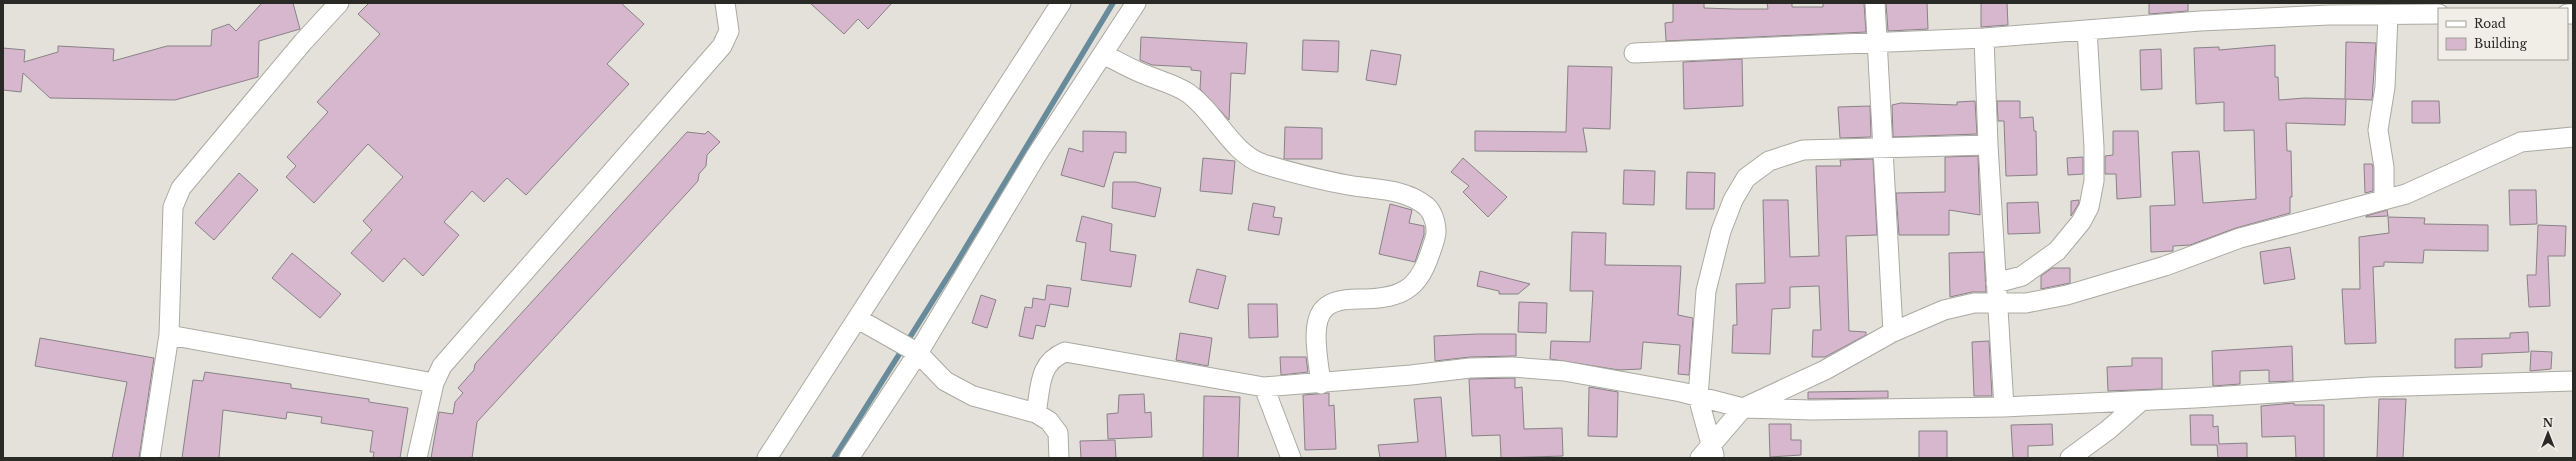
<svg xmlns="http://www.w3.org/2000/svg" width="2576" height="461" viewBox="0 0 2576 461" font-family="'Libre Baskerville',serif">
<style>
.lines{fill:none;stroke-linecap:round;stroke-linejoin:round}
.stream{stroke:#688b9c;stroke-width:5.5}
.building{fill:#d6b7cd;stroke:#898287}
.minor-casing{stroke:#abaaa2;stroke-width:21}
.minor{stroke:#fff;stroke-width:19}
</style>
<rect width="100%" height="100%" fill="#e3e1d9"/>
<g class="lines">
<path class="stream" d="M834 458 954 267 1113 3"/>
</g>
<path class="building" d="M262 3H293L300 29 259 41 258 77 175 100 50 98 23 73 21 92 3 90V48L25 50 24 62 58 52V46L114 49 113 61 167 46H211L212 30 229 24 236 31Z
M369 3H621L644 24 607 64 629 84 526 195 507 178 484 202 472 191 444 222 459 235 423 276 404 258 383 282 351 253 372 230 363 221 403 177 368 144 314 203 286 177 296 166 287 157 328 112 317 102 380 34 358 14Z
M810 3H892L868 29 858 19 844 34Z
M1673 3H1704V8L1734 9H1768L1767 3H1792V7H1823V3H1864L1866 32 1666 41 1665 23 1673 22Z
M1886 3H1927L1928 29 1888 31Z
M1981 3H2007L2008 25 1981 27Z
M2149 3H2188V11L2149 14Z
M1141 37 1247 43 1245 74 1231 73 1229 120 1200 89 1201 71 1191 70V67L1152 65 1140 60Z
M1303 40 1339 41 1338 72 1302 70Z
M2346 42 2376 43 2372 100 2346 99 2345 125 2286 123 2287 151H2291L2292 197H2290V213L2236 228 2190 245 2173 246V251L2151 252 2150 206 2175 205 2172 152 2199 151 2203 203 2256 199 2254 130 2224 131V102L2196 104 2194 48 2219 47V50L2275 45V77H2278L2279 100 2305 98 2345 99Z
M2161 49 2162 89 2141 90 2140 50Z
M1371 50 1401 55 1396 85 1366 80Z
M1742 59 1743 106 1684 109 1683 62Z
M1568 66 1612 67 1610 129 1583 128 1587 152 1475 151V131L1566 132Z
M1975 101 1977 134 1893 137 1892 105 1901 103 1957 105V102Z
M1997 101H2020V118L2033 117 2034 131H2036L2037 175 2006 176 2004 121H1998Z
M2412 101H2439L2440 123H2412Z
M1870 106 1871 137 1840 138 1838 107Z
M1285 127 1322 128V159H1284Z
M708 131 720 142 707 155 706 166 699 174 698 181 477 422 472 458H431L439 412 453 414 455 402 463 393 458 388 474 370 475 364 687 132 705 134Z
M1083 131 1126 132V153L1114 152 1104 187 1061 175 1069 148 1083 152Z
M2113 131H2138L2141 197 2117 199 2116 174H2105V156L2113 155Z
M1978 156 1980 215 1949 210V235H1899L1896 193 1945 192V157Z
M2083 157V174L2068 175 2067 158Z
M1203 158 1235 161 1232 194 1200 191Z
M1463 158 1507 197 1488 217 1463 192 1469 186 1451 172Z
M1873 159 1877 235 1846 236 1849 331 1866 332V335L1825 357H1812L1813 330H1821L1819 286 1790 287V308L1772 309 1770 354 1732 353 1733 325H1737L1736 284 1765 283 1763 200H1788L1790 257 1819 256 1816 166H1841L1840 160Z
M2364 164H2372L2373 168V191L2365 193Z
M1624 170 1655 171 1654 205 1623 204Z
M1687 172 1715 173 1714 209H1686Z
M239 173 258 190 214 240 195 223Z
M1113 182H1136L1161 188 1155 217 1112 208Z
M2509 190H2536L2537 224 2510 225Z
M2079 200V203L2071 216V201Z
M2038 202 2040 233 2008 234 2007 203Z
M1253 203 1275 207 1273 217 1282 218 1279 235 1248 230Z
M1390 204 1412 210 1409 223 1424 226V235L1415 262 1379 254Z
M2387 210 2388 216 2366 217V216Z
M1082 216 1112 224 1110 251 1136 255 1131 287 1081 280 1086 243 1076 241Z
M2388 217 2425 218 2424 224 2488 225V251L2424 250 2423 263 2384 262V266L2373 267 2376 343 2345 344 2342 289H2360L2359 237 2389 233Z
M2538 225 2566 226 2565 256H2548L2550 306 2529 307 2527 275H2536Z
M1572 232 1606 233 1605 265 1681 266 1678 315 1693 318 1689 375 1678 374 1680 345 1643 342 1641 369 1619 370 1550 359 1551 341 1590 342 1593 291H1570Z
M2290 247 2295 279 2264 284 2260 252Z
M1984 252 1986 292H1972L1950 297 1949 253Z
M292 253 341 294 320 318 272 278Z
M2052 268H2070V283L2041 289V276Z
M1197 269 1226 276 1218 309 1189 302Z
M1480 271 1530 284 1518 294H1499V291L1477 286Z
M1047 285 1071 288 1068 307 1050 304 1045 327 1036 325 1033 339 1019 336 1025 307 1032 308 1033 298 1045 300Z
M981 295 996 300 987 328 972 323Z
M1519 302 1547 303 1546 333 1518 332Z
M1248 304H1277L1278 337 1249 338Z
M2528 332 2529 352 2482 354V367L2455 368V339L2510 338V333Z
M1180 333 1212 338 1208 366 1176 360Z
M1477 334H1516V356L1470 357 1435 361 1434 336Z
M40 338 154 358 139 458H112L127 382 35 366Z
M1989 341 1992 396H1974L1972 342Z
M2292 346 2293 381 2269 382V370L2240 371V384L2213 386 2212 351Z
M2531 351 2552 352 2551 369 2530 371Z
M1280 357H1306L1308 372 1281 375Z
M2132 358H2162V389L2108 391 2107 367 2132 366Z
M205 372 291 384V388L369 399V402L408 408 400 458H373L374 452H370L373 431 321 423 322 417 287 412 286 419 223 410 219 458H182L193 380 203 381Z
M1515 378V388L1522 387 1524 429 1562 428 1563 456 1501 458 1500 435 1472 436 1469 379Z
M1589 387 1618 392 1617 437 1588 436Z
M1888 391V398L1808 399V392Z
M1329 393V406L1334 405 1336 449 1305 450 1303 395Z
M1144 394 1145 413 1151 412 1152 437 1108 439 1107 414 1118 413 1119 395Z
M1204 396 1240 397 1238 458H1203Z
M1441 397 1446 458H1380L1378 445 1418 442 1414 399Z
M2379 399H2406L2403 458H2377Z
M2294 403V405H2324V458H2296L2295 436 2262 437 2261 406Z
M2190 415H2213V427L2218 426 2219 444 2247 443V458H2218L2217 445H2191Z
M1769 424H1791V440H1801V455L1770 457Z
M2052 424 2053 445 2028 446V458H2013L2011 425Z
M1919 431H1947V458H1919Z
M1115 440 1116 458H1081L1080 441Z"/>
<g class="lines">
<g class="minor-casing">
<path id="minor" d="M1875 3 1893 332
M2567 14H2573
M1984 38 1988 145 2004 407
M1634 53 1984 38 2200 21 2329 15 2439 14
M1103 54C1115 60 1127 67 1139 72 1156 80 1173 83 1188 93 1217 114 1231 153 1263 164 1290 172 1320 180 1348 185 1375 190 1404 188 1426 206 1434 213 1438 229 1435 238 1421 286 1409 299 1358 299 1348 299 1333 300 1325 308 1309 322 1319 364 1321 384
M2384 200V167L2378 130 2385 87 2388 15
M1996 283 2022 276 2057 251 2081 222 2089 207 2094 181V147L2087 30
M858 319 918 353 945 381 973 396 1036 413 1049 421 1058 433 1059 458
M169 335 434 383
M1264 387 1291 458
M1036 413C1041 387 1038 363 1065 352L1264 387 1411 375 1470 368 1512 367 1564 371 1681 392 1743 408 1812 410 2004 407 2195 398 2371 387 2573 381
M1714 455 1698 397 1706 291 1721 231 1733 200 1746 178 1769 161 1803 150 1988 145
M150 458 169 335 173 207 181 188 303 42 339 3
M417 458 434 383 442 366 722 46 729 31 725 3
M767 458 1061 3
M849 458 918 353 1036 156 1136 3
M1700 458 1743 408 1825 370 1893 332 1944 310 1974 303H2026L2067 295 2165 266 2240 238 2406 194 2521 142 2573 137
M2070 458 2108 430 2141 401"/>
</g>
<use href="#minor" class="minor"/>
</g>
<rect width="2576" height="461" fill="none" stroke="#292926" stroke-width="8"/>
<rect x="2438" y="8" width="130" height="52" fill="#f0eee6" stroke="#a09f99"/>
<rect x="2446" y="21" width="20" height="6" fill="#ffffff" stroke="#a09f99"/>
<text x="2474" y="28" font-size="12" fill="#292926">Road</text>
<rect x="2446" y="38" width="20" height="12" fill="#d6b7cd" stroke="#a09f99"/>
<text x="2474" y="48" font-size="12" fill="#292926">Building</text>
<g transform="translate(2548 433)" stroke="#f0eee6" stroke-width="3" paint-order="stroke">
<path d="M0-3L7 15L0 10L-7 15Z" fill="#292926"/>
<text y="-6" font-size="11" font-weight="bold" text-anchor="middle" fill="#292926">N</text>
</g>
</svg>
